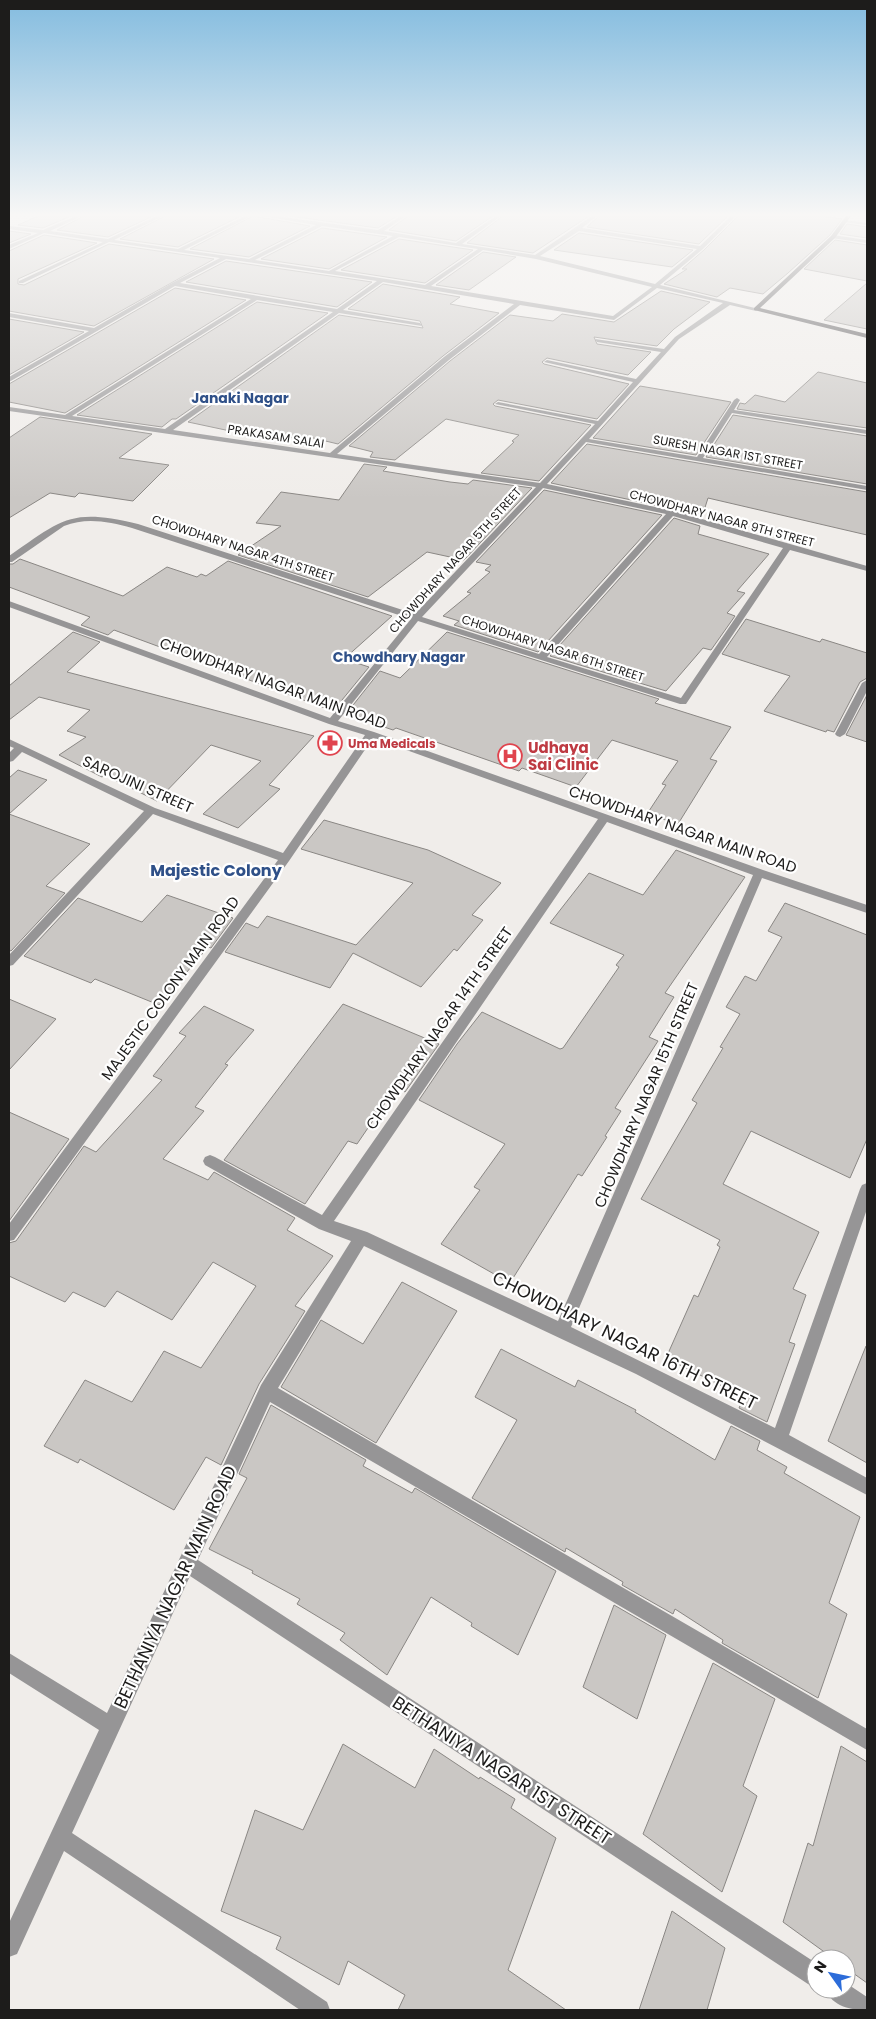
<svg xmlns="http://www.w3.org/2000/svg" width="876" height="2019" viewBox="0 0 876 2019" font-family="Poppins,sans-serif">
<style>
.building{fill:#cac7c4;stroke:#8a8784}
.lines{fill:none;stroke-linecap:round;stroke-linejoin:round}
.minor{fill:#969596;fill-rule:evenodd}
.major{fill:#504e50;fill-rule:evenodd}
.labels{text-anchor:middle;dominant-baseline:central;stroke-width:4.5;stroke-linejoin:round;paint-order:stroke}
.far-street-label{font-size:12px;fill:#1d1c1b;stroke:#fff}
.far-health-label{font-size:12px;font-weight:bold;fill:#be3a42;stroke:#fff;text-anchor:start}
.far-neighbourhood-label{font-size:14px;font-weight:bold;fill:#2f5088;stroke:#fff}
.street-label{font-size:15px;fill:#1d1c1b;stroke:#fff}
.health-label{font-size:15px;font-weight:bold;fill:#be3a42;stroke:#fff;text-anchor:start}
.neighbourhood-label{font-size:16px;font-weight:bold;fill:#2f5088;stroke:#fff}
.near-street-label{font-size:18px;fill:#1d1c1b;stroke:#fff}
</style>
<rect width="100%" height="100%" fill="#f0edea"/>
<path class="building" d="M38 216H71L43 228 18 225Z
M84 216H153L108 237 57 230Z
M165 216H241L178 247 120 239Z
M253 216 310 226 249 257 190 249Z
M289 216H397L378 228Z
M408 216H493L456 241 389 230Z
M503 216H589L533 253 467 243Z
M599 216H728L699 244 587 227Z
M738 216H822L842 219 830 235 788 273 763 294 730 288 717 297 664 284 687 269H682L704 250Z
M847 224 867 227V238L840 234Z
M322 228 387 237 329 269 261 259Z
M9 231 31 234 9 243Z
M579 233 693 250 672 267 554 250Z
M44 235 97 243 18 279V284L24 285 109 244 214 259 94 326 9 311V251Z
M399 239 473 250 425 283 341 270Z
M835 240 867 245V281L804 269Z
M483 252 516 257 469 290 436 285Z
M226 261 372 282 337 307 186 282Z
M867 283V329L824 320Z
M383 284 460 297 450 304 499 313 443 356 338 444 309 437 305 440 254 431 249 435 188 422 339 315 423 328 420 321 348 309Z
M175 288 246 300 65 413 9 402V384Z
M661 291 710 302 674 329 657 346 594 337 597 344 651 352 628 375 547 358 542 362 544 364 629 384 597 419 498 400 493 404 495 406 591 425 539 481 481 473 514 442 512 441 519 435 446 419 395 460 370 457 373 452 349 446 450 361 510 315 553 321 562 314 614 322Z
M257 302 328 313 176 419H172L162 427 77 415Z
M9 319 84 332 9 375Z
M818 372 867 383V428L737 409 740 403 745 404 755 395 785 402Z
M640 386 681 393 731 402 696 455 593 438Z
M733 415 867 436V484L706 457Z
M40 417 152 434 119 458 169 465 133 501 79 493 75 497 50 493 9 518V438Z
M587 444 867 492V535L708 498 702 517 674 509 551 483Z
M364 464 387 467 383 471 450 482 468 484 473 480 532 488 464 560 427 552 368 597 238 555 281 526 256 523 281 492 339 500Z
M544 490 662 515 538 652 454 625 459 621 443 616 471 593 467 592 490 572 485 570 491 565 476 562Z
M674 518 700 526 698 534 769 554 737 591 745 593 727 613 735 616 711 650 703 648 666 691 550 656Z
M20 559 123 596 167 567 197 577 201 574 206 576 228 561 392 616 344 659 369 667 333 711 114 630 108 635 81 625 90 617 9 587V564H13Z
M746 619 820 642 822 639 867 653V678L860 682 834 732 827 730 826 732 764 711 790 676 722 654Z
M73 632 100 642 67 672 314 736 269 785 280 789 238 828 203 814 261 761 211 745 157 801 105 775 102 777 59 755 86 737 67 731 90 710 39 697 9 720V686Z
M447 632 659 699 655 703 731 727 710 759 717 761 678 824 647 814 666 785 662 784 678 761 612 740 576 787 522 768 519 771 396 728 393 730 346 714 380 671 400 678Z
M867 695V742L846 735Z
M18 770 47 780 9 814V778Z
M9 814 90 844 46 886 65 893 11 951 9 950Z
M324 820 428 850 501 883 472 915 483 920 457 951 454 949 421 987 353 953 330 988 225 952 246 923 258 928 267 916 356 945 413 883 301 849Z
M676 850 745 877 665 993 674 997 649 1037 658 1041 615 1108 621 1111 605 1136 607 1137 582 1176 578 1174 510 1283 441 1244 480 1190 474 1187 505 1144 419 1100 457 1044 482 1012 560 1049 563 1048 619 967 616 965 624 955 550 923 589 873 643 895Z
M167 895 233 918 211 948 208 947 159 1005 95 979 91 983 24 956 78 898 142 922Z
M785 903 867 935V1139L850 1178 751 1131 723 1184 819 1232 793 1289 806 1295 789 1342 795 1344 767 1422 739 1408 744 1397 666 1358 694 1295 698 1297 720 1247 717 1245 720 1240 641 1199 697 1103 692 1100 723 1048 720 1047 740 1014 726 1007 745 976 756 981 782 937 768 931Z
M9 999 56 1019 9 1070Z
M343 1004 439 1044 405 1092 396 1087 357 1144 348 1141 305 1204 224 1160Z
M204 1006 254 1030 225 1064 228 1065 195 1107 204 1111 163 1159 208 1180 214 1172 295 1218 287 1230 333 1256 295 1306 305 1311 259 1384 221 1465 206 1457 174 1510 80 1459 78 1463 44 1446 85 1380 132 1402 164 1351 201 1368 256 1286 213 1262 172 1320 117 1291 105 1307 73 1292 65 1302 9 1276V1243L16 1241 84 1146 96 1152 162 1080 153 1076 186 1036 179 1033Z
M9 1112 69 1139 9 1221Z
M402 1282 457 1311 376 1443 281 1387 321 1320 363 1344Z
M866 1346 867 1347V1463L828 1441Z
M501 1349 575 1387 578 1380 636 1410 635 1412 715 1460 731 1426 760 1441 757 1450 787 1467 784 1473 860 1517 829 1603 847 1614 818 1698 722 1643 723 1640 675 1609 673 1614 622 1585 623 1582 566 1548 565 1552 472 1498 517 1420 475 1397Z
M271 1405 366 1460 363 1466 412 1493 415 1488 556 1571 518 1655 471 1626 472 1623 431 1597 387 1675 340 1640 345 1633 297 1604 300 1599 252 1573 253 1571 209 1549 247 1478 239 1474Z
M614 1605 666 1635 637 1719 583 1687Z
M713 1663 775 1699 743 1786 757 1796 722 1892 643 1834Z
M343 1744 415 1788 434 1749 479 1779 480 1777 515 1799 511 1808 556 1838 508 1970 566 2010H398L405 1995 348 1961 339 1985 276 1949 281 1937 221 1911 255 1810 303 1830Z
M841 1746 867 1762V1983L846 1968V1959H834L783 1922 808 1843 813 1846Z
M672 1911 725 1948 707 2010H639Z"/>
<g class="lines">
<path class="minor" d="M76 216H82L50 231 108 239 157 216H163L114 240 178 249 245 216H251L184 250 249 259 316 225 262 216H275L378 230 401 216H406L384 231 456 243 496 216H501L462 244 535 255 592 216H597L582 228 700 246 731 216H736L703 249 660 285 759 309 756 311 730 305 679 339 589 439 697 457 734 400 737 398 740 400 734 410 867 430V434L732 413 703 458 867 486V490L586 442 547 484 674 511 867 566V571L790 550 686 704H680L418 621 338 721 374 732 763 870 867 905V913L762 878 571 1327 775 1428 860 1189 862 1185 867 1183V1209L789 1435 867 1478V1495L636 1374 364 1246 278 1388 867 1729V1750L270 1402 198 1560 816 1963V1987L808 1984 190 1576 72 1833 327 2002 330 2010H300L64 1851 17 1954 9 1957V1923L99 1730 9 1673V1653L107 1713 261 1385 351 1241 319 1229 205 1165 203 1161 205 1157 210 1155 215 1157 322 1215 598 819 373 738 289 861 14 1240 9 1241V1224L278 860 153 814 13 965 9 966V955L144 811 22 752 13 761 9 762V753L14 748 9 746V739L155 808 283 853 365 735 329 724 9 607V601L330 718 411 619 132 528C109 522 87 517 64 526L12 562H9V556C63 519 70 508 138 524L415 614 536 487 9 411V407L65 415 251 299 175 286 9 382V377L89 331 9 317V313L94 328 172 283 220 258 109 242 23 283H19V281L103 242 44 233 9 249V245L38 233 9 229V226L43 230ZM322 226 393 236 329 271 255 260ZM579 231 697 249 655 284 540 256ZM399 237 478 249 425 285 335 271ZM483 250 536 259 652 287 613 316 431 286ZM226 259 377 281 337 309 180 283ZM383 282 514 304 444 357 330 453 173 430 339 313 422 326 420 323 343 310ZM657 288 723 303 675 337 664 349 595 339 597 342 661 352 636 379 547 360 544 362 633 382 598 421 498 402 495 404 595 424 540 483 337 454 449 360 520 305 614 320ZM257 300 333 312 165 429 72 416ZM543 488 666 514 539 654 422 617ZM673 516 783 548 681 698 547 657ZM607 822 753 875 558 1321 367 1232 334 1221Z
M845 220 867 223V225L843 222Z
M833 235 867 240V243L831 238Z
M867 680V691L845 734 840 737 837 736 835 734 862 683Z
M846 1983 867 1997V2010C850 2010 833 2007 825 1989H846Z"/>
<path class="major" d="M846 216H851L835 238 760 308 867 334V338L754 310V308L831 236Z"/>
</g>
<linearGradient id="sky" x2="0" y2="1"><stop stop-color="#84bcdf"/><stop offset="0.43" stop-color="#f8f7f6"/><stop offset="1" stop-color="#f8f7f6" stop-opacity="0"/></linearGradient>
<rect width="876" height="499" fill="url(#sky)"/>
<defs>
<g id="pharmacy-ring" transform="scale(1.25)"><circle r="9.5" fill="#fff" stroke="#e0444e" stroke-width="1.5"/><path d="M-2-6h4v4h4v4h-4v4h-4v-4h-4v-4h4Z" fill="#e0444e"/></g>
<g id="hospital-ring" transform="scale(1.25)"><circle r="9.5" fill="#fff" stroke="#e0444e" stroke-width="1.5"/><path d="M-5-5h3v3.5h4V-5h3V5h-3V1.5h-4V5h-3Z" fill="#e0444e"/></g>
</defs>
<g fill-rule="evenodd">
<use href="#pharmacy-ring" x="330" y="743"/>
<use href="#hospital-ring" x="510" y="756"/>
</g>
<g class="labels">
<g class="far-street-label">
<text transform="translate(276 436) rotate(9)">PRAKASAM SALAI</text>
<text transform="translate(728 452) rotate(10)">SURESH NAGAR 1ST STREET</text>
<text transform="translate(722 518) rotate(15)">CHOWDHARY NAGAR 9TH STREET</text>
<text transform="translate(243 548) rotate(18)">CHOWDHARY NAGAR 4TH STREET</text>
<text transform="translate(455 560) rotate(-48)">CHOWDHARY NAGAR 5TH STREET</text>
<text transform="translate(553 648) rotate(18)">CHOWDHARY NAGAR 6TH STREET</text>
</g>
<g class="far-health-label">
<text x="348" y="743">Uma Medicals</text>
</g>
<g class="far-neighbourhood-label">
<text x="240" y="398">Janaki Nagar</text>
<text x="399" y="657">Chowdhary Nagar</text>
</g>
<g class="street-label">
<text transform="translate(273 683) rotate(20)">CHOWDHARY NAGAR MAIN ROAD</text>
<text transform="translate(138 784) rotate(24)">SAROJINI STREET</text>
<text transform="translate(683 829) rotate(19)">CHOWDHARY NAGAR MAIN ROAD</text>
<text transform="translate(170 988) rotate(-54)">MAJESTIC COLONY MAIN ROAD</text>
<text transform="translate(439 1028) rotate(-55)">CHOWDHARY NAGAR 14TH STREET</text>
<text transform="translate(646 1095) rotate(-67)">CHOWDHARY NAGAR 15TH STREET</text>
</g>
<g class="health-label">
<text x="528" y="747">Udhaya<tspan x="528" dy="17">Sai Clinic</tspan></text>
</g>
<g class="neighbourhood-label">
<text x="216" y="870">Majestic Colony</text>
</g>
<g class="near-street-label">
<text transform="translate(625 1340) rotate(26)">CHOWDHARY NAGAR 16TH STREET</text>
<text transform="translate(175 1587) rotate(-65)">BETHANIYA NAGAR MAIN ROAD</text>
<text transform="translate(502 1770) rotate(33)">BETHANIYA NAGAR 1ST STREET</text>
</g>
</g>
<rect width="876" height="2019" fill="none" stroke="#1d1c1b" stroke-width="20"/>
<g transform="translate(831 1974) rotate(303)"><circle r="24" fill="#ffffff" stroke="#a5a4a4"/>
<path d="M0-4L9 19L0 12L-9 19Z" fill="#2c6cd9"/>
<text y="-8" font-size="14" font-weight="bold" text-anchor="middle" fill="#1d1c1b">N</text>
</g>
</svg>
